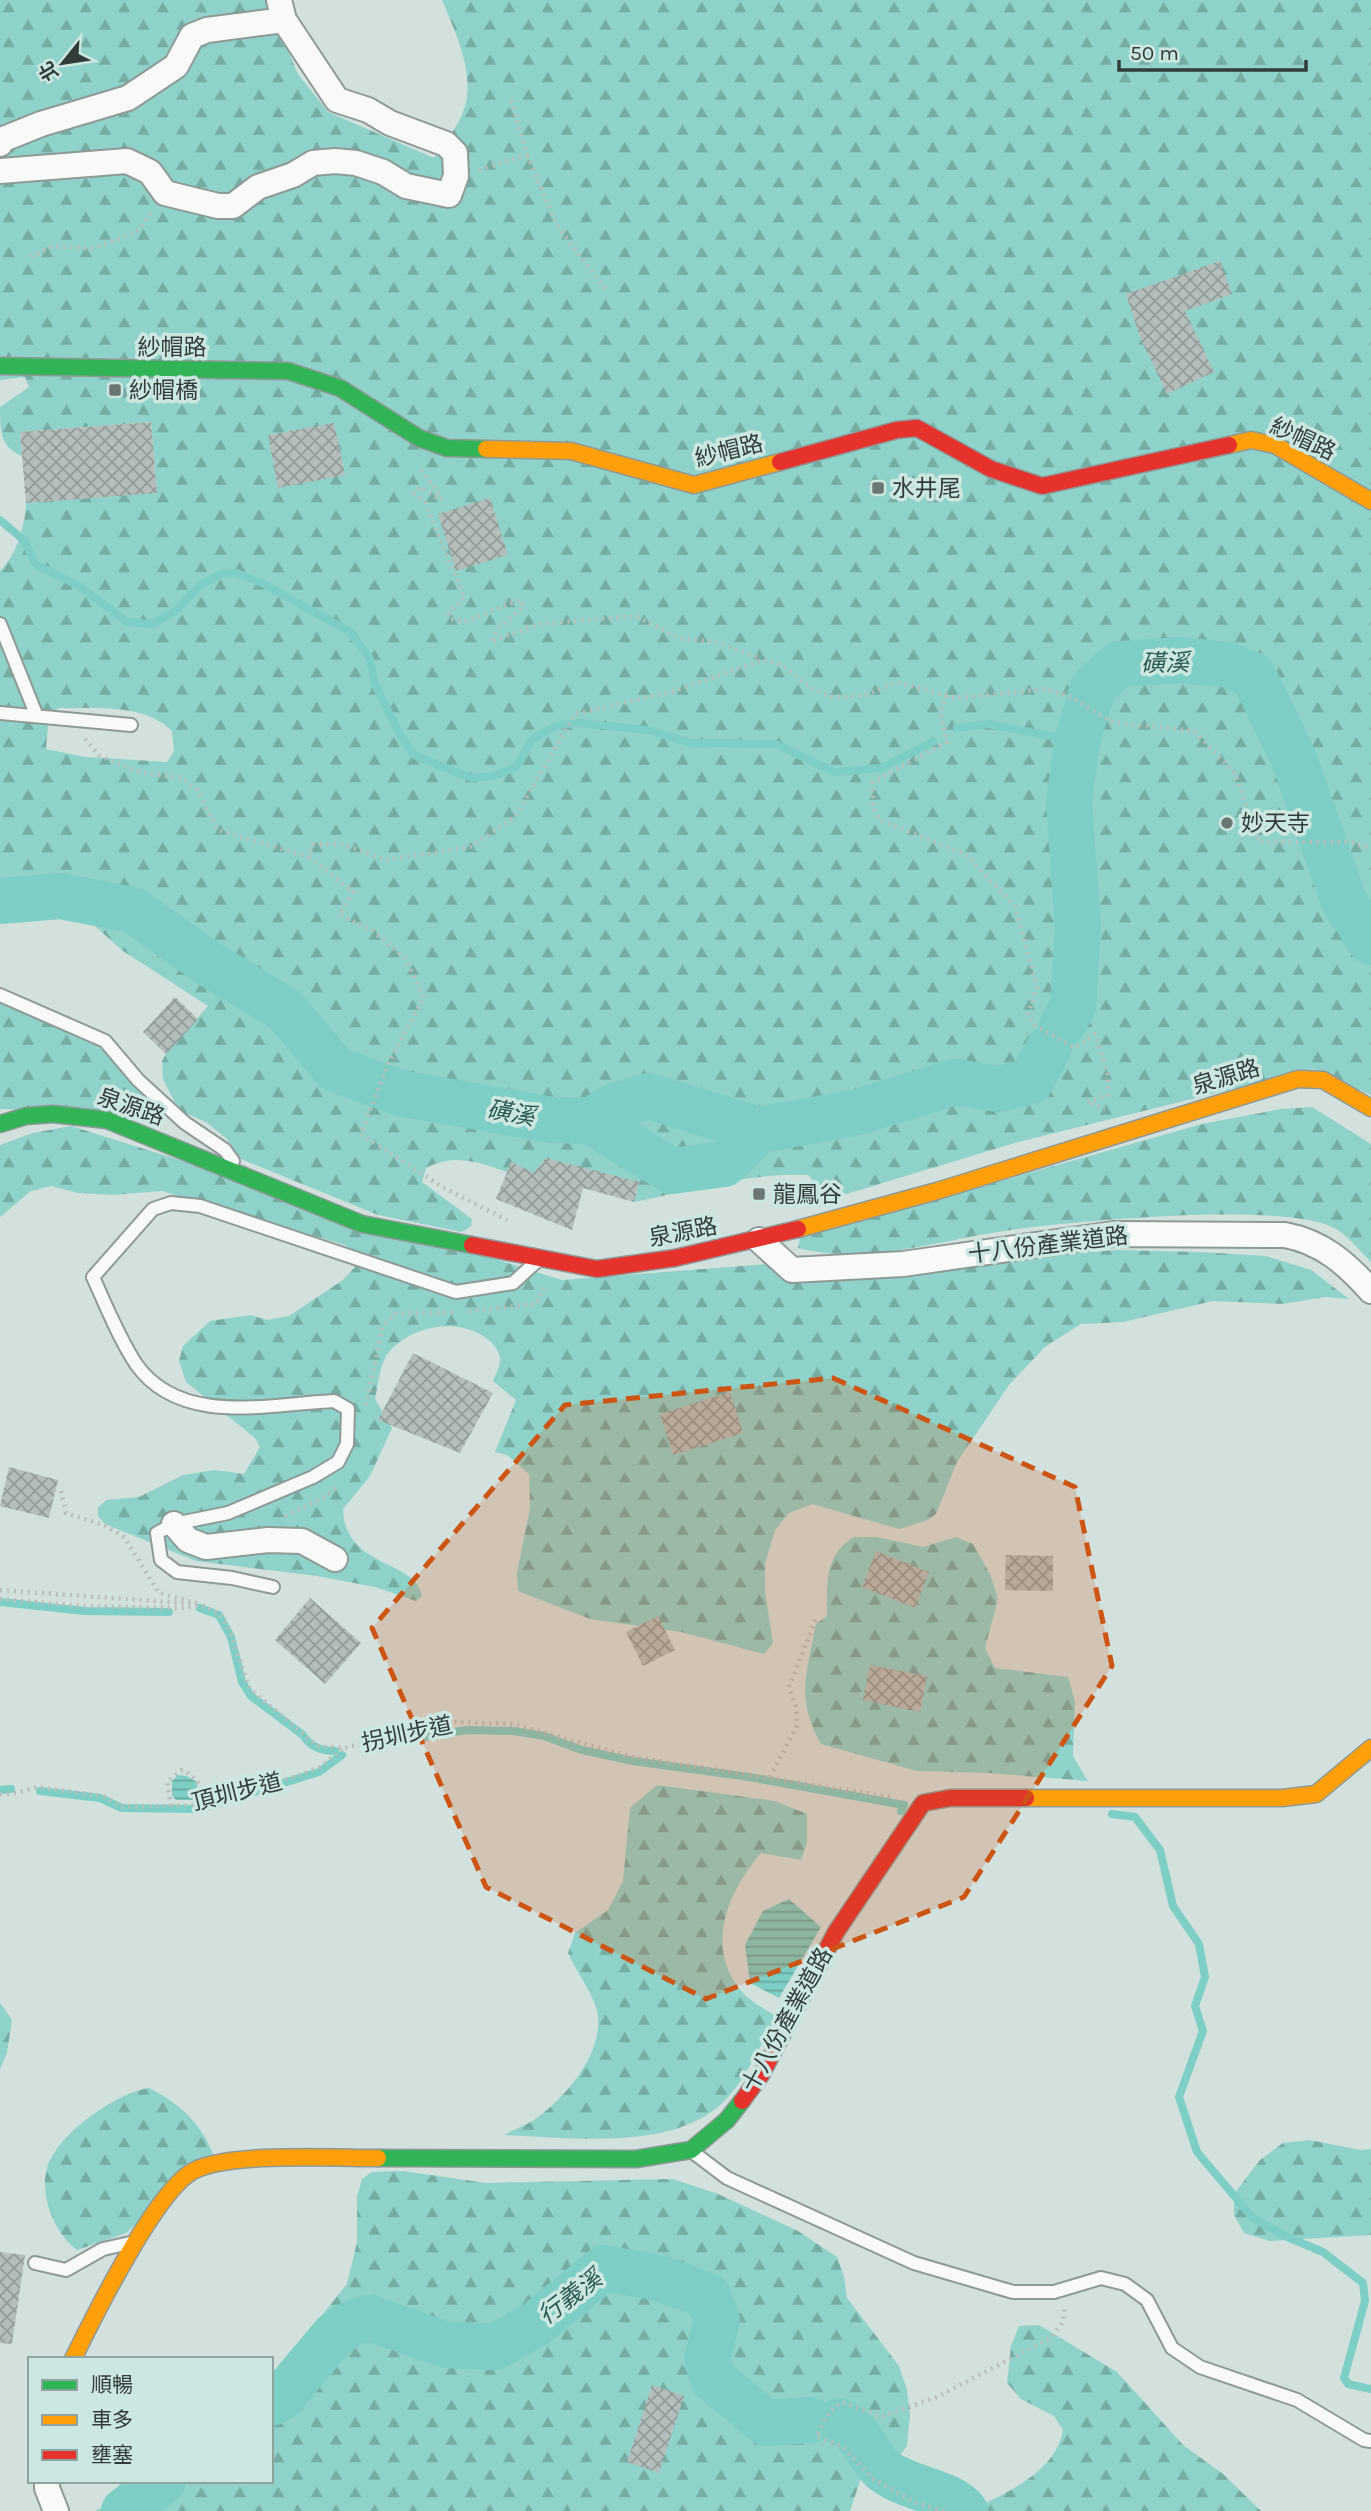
<svg xmlns="http://www.w3.org/2000/svg" width="1371" height="2511" viewBox="0 0 1371 2511" font-family="Karla,'Noto Sans TC',sans-serif">
<style>
.forest{fill:url(#forest-firs);fill-rule:evenodd}
.water{fill:url(#water-rules)}
.lines{fill:none;stroke-linecap:round;stroke-linejoin:round}
.stream{stroke:#7dcec4;stroke-width:8}
.river{stroke:#7dcec4;stroke-width:46}
.building{fill:url(#building-cross-hatch)}
.lane-casing{stroke:#8e9998;stroke-width:16}
.street-casing{stroke:#8e9998;stroke-width:28}
.fast-casing{stroke:#8e9998;stroke-width:19}
.slow-casing{stroke:#8e9998;stroke-width:19}
.jam-casing{stroke:#8e9998;stroke-width:19}
.path{stroke:#b9bebd;stroke-width:4.5;stroke-dasharray:2 5;stroke-linecap:butt}
.lane{stroke:#f8fafa;stroke-width:12}
.street{stroke:#f8fafa;stroke-width:24}
.fast{stroke:#30b455;stroke-width:16}
.slow{stroke:#ff9f0a;stroke-width:16}
.jam{stroke:#e5322d;stroke-width:16}
.marked{fill:#cd5513;fill-opacity:0.2;stroke:#cd5513;stroke-width:5;stroke-dasharray:14 9;stroke-linejoin:round}
.poi-dot{fill:#6a7674;stroke:#cce6e2;stroke-width:2.5}
.labels{text-anchor:middle;dominant-baseline:central;stroke-width:7;stroke-linejoin:round;paint-order:stroke}
.street-label{font-size:23px;fill:#323d3b;stroke:#cce6e2}
.poi-label{font-size:23px;fill:#323d3b;stroke:#cce6e2;text-anchor:start}
.water-label{font-size:24px;font-style:italic;fill:#285851;stroke:#cce6e2}
</style>
<defs>
<pattern id="forest-firs" width="22" height="20" patternUnits="userSpaceOnUse" patternTransform="scale(1.75)"><rect width="22" height="20" fill="#8fd2c9"/><path d="M5 1l3.5 6h-7zM16 11l3.5 6h-7z" fill="#75aca4"/></pattern>
<pattern id="water-rules" width="6" height="5" patternUnits="userSpaceOnUse" patternTransform="scale(1.75)"><rect width="6" height="5" fill="#7dcec4"/><path d="M0 2.5h6" fill="none" stroke="#67a8a0"/></pattern>
<pattern id="building-cross-hatch" width="8" height="8" patternUnits="userSpaceOnUse" patternTransform="scale(1.75)"><rect width="8" height="8" fill="#b3bebc"/><path d="M0 0l8 8M0 8l8-8" fill="none" stroke="#929c9a"/></pattern>
</defs>
<rect width="100%" height="100%" fill="#d2e0de"/>
<path class="forest" d="M0 0H266L298 74 328 112 434 158C445 142 460 125 465 106 475 73 455 31 442 0H1371V1095L1313 1069 1018 1142 843 1195 824 1193 808 1175C750 1172 690 1191 634 1202L639 1182 534 1174 511 1163 507 1172C477 1162 455 1153 426 1168L422 1182 472 1219 471 1226 462 1232 378 1215 241 1159 226 1138 206 1122 185 1113 174 1101 163 1079 162 1061 166 1054 208 1006 123 951 78 911 0 899V571C17 554 25 527 26 503L157 492 151 422 20 432 22 456C0 447 0 431 0 407L29 387 25 377 0 380ZM58 708C97 709 143 703 172 731L174 751 167 762 86 757 46 749 48 725Z
M0 999 82 1035 100 1046 139 1090 144 1097 140 1112 0 1109Z
M1312 1107 1371 1144V1262C1360 1251 1349 1237 1336 1229 1290 1200 1058 1222 998 1232 933 1242 865 1265 798 1248L800 1238 1202 1124 1281 1109Z
M71 1126 562 1280 768 1264 791 1282 917 1275 1031 1256 1117 1250 1199 1252 1266 1256 1311 1270 1349 1299 1326 1297 1282 1304 1213 1301 1123 1322 1081 1324 1045 1347 1009 1385 957 1462 936 1514 928 1520 899 1529 812 1504 789 1513 775 1530 765 1564V1592L773 1643 764 1654 681 1632 590 1619 518 1591 517 1573 530 1508 529 1474 507 1455 495 1452 516 1400 493 1381C495 1375 500 1367 500 1361 501 1354 495 1346 491 1342 463 1316 413 1324 389 1352 380 1362 378 1386 375 1399L392 1428 370 1476 343 1509C345 1569 416 1559 422 1596L416 1601 375 1587 317 1576 196 1561 105 1524 98 1516V1507L107 1500 139 1497 183 1475 215 1470 244 1474 260 1447 255 1438 186 1382 179 1361 183 1346 210 1321 251 1315 267 1320 289 1316 343 1280 356 1266 355 1253 345 1245 162 1191 112 1195 78 1193 51 1186 31 1191 0 1217V1145L33 1133Z
M854 1537H877L923 1547 956 1537 973 1544 990 1574 998 1599 985 1648 995 1668 1068 1677 1075 1702 1073 1756 1088 1781 989 1773 917 1771 821 1744C795 1699 807 1672 816 1624L827 1616C827 1584 824 1555 854 1537Z
M657 1785 775 1801 807 1814V1843L801 1860 761 1853C730 1889 705 1943 738 1987 747 2000 764 2008 777 2017 761 2043 742 2088 718 2107 664 2151 570 2137 504 2135 515 2129 528 2125 538 2117 568 2095 608 2048 596 2007 590 1989 576 1971 568 1953L575 1933 608 1910 623 1881 630 1808Z
M0 2003 12 2020 7 2053 0 2069Z
M149 2088C179 2103 201 2123 213 2154L126 2233 77 2250C55 2234 39 2196 47 2168 57 2134 116 2093 149 2088Z
M1310 2140 1360 2150 1371 2149V2235L1270 2241 1244 2233 1234 2215V2194L1260 2160 1283 2143Z
M403 2171 486 2183 673 2179 718 2194 798 2231 837 2257 844 2277 847 2298 899 2366 907 2390 910 2415 907 2446 892 2465 862 2475 850 2511H95L123 2498 142 2481H271V2379L347 2284 357 2242V2197L362 2179 372 2172Z
M1039 2325 1117 2372 1183 2445 1223 2474 1261 2511H969C1004 2494 1056 2473 1063 2430L1054 2416 1021 2399 1007 2383 1011 2346 1019 2326Z"/>
<path class="water" d="M178 1775 186 1776 197 1782 199 1800H176L172 1795V1781Z
M789 1899 821 1927 779 1998 750 1983 745 1945 763 1911Z"/>
<g class="lines">
<path class="stream" d="M0 520 25 541 35 564 79 586 127 622 153 624 177 610 199 586 221 574 236 573 262 583 350 632 370 659 374 682 398 731 414 755 471 778 494 776 516 767 533 739 558 725 579 723 647 730 691 743 776 744 834 772 881 768 933 742
M957 728 988 724 1077 741
M0 1602 85 1611 169 1612
M200 1608 219 1615 231 1637 242 1682 251 1696 303 1735C310 1747 321 1751 335 1751
M424 1737 467 1730 514 1731 544 1736 582 1750 633 1761 749 1777 904 1805 901 1811
M0 1790 11 1789
M40 1791 100 1798 122 1808 199 1809 319 1772 342 1755
M1112 1814 1135 1817 1160 1850 1173 1906 1199 1944 1205 1977 1195 2006 1203 2031 1179 2097 1197 2152 1253 2218 1287 2237 1323 2252 1363 2283 1365 2301 1344 2378 1348 2384 1371 2389"/>
<path class="river" d="M0 901 60 896 133 910 208 963 285 1010 335 1069 400 1093 552 1120 590 1121 615 1106 648 1096 759 1130 858 1112 955 1082 999 1089 1031 1081 1049 1048
M1062 1026 1073 1006 1078 927 1069 803 1077 741 1093 688 1119 664 1181 660 1228 665 1253 675 1294 759 1344 901 1371 942
M590 1121 672 1171 724 1164 759 1130
M271 2403 282 2397 334 2335 352 2323 370 2318 446 2345 495 2347 536 2324 604 2268 660 2278 708 2296 717 2321 707 2359 713 2379 766 2423 811 2420
M839 2421C860 2429 867 2455 882 2469 903 2488 950 2491 965 2511
M124 2511 163 2481"/>
</g>
<path class="building" d="M1220 261 1232 294 1185 311 1214 372 1167 394 1140 337 1126 294Z
M151 422 157 493 26 503 20 432Z
M334 423 345 475 278 488 268 435Z
M490 498 508 555 456 571 438 514Z
M175 997 198 1019 166 1054 143 1032Z
M546 1158 639 1182 634 1202 583 1188 572 1230 496 1199 511 1162 534 1173Z
M413 1353 493 1393 460 1453 378 1420Z
M730 1392 743 1433 673 1455 660 1414Z
M9 1467 58 1480 49 1518 0 1506Z
M876 1551 929 1572 915 1608 862 1587Z
M1006 1555 1053 1556V1591L1005 1590Z
M310 1598 361 1643 325 1684 275 1640Z
M658 1616 675 1650 643 1666 626 1632Z
M870 1665 927 1676 920 1712 863 1700Z
M0 2252 25 2255 12 2344 0 2343Z
M652 2385 684 2396 659 2473 627 2462Z"/>
<g class="lines">
<g class="lane-casing">
<path id="lane" d="M0 624 36 714
M0 713 131 725
M0 995 105 1041 138 1080 185 1123 225 1150 233 1161
M273 1587 232 1578 177 1572 161 1560 157 1533 174 1524 228 1513 313 1477 338 1462 347 1444 348 1409 334 1401C270 1404 180 1427 136 1364 119 1338 106 1306 93 1277L153 1209 171 1203 200 1206 456 1292 513 1283 536 1262
M694 2153 727 2178 914 2263 1013 2292H1054L1101 2278 1125 2284 1147 2300 1172 2348 1200 2367 1297 2400 1364 2440 1371 2441
M35 2263 66 2270 103 2249 130 2243"/>
</g>
<g class="street-casing">
<path id="street" d="M0 144 1 140 41 124 128 98 176 66 192 36 207 30 284 20
M0 171 127 161 150 172 165 193 218 206H233L258 187 293 175 313 163 335 161 356 163 383 172 406 186 449 195 456 176 455 153 446 144 390 123 368 110 337 100 284 20 279 0
M759 1240 792 1270 903 1264 1114 1234 1285 1235C1322 1242 1346 1263 1371 1291
M174 1524 188 1540 206 1547 268 1540 302 1541 335 1559
M47 2481V2488L56 2511"/>
</g>
<g class="fast-casing">
<path id="fast" d="M0 366 288 371 340 388 419 438 447 448 486 449
M0 1124 26 1116 53 1114 107 1120 362 1224 472 1245
M378 2158 636 2159 691 2150 727 2120 742 2101"/>
</g>
<g class="slow-casing">
<path id="slow" d="M1229 445 1251 440 1275 445 1371 501
M486 449 571 451 694 485 780 462
M798 1229 937 1191 1298 1079 1323 1080 1371 1108
M1026 1798H1282L1316 1794 1371 1748
M73 2359C93 2318 156 2191 193 2171 228 2152 334 2158 378 2158"/>
</g>
<g class="jam-casing">
<path id="jam" d="M780 462 897 430 917 428 991 469 1042 486 1229 445
M472 1245 597 1269 675 1258 798 1229
M742 2101 761 2075 836 1932 923 1803 950 1798H1026"/>
</g>
<path class="path" d="M527 155 557 225 606 290
M479 170 527 155 510 97
M31 257 52 246 91 249 137 232 152 211
M421 470 442 498 440 500 420 487 414 493 425 503 465 598 449 612 451 619 463 622 520 600 524 606 498 628 491 642 538 624 636 616 678 638 717 642 761 659
M947 695 940 711 947 742 873 782V808L880 820 965 854 1015 906 1037 987 1028 1014 1033 1024 1075 1048 1095 1034 1108 1075V1095L1087 1102 1105 1109
M85 739 100 756 142 773 182 778 197 790 218 830 309 857 313 845 340 843 386 860 470 847 515 817 575 714 675 691 762 660 780 664 811 688 831 697 864 696 897 682 956 698 1046 689 1069 696 1112 722 1194 731 1235 773 1259 842H1351L1371 848
M309 857 353 892 339 914 373 931 405 958 424 997 388 1064 361 1134 442 1187 507 1220
M469 1311 537 1304 543 1288
M366 1405 383 1325 395 1314 456 1312
M61 1491 66 1513 104 1525 124 1537 159 1593 200 1604
M285 1516 325 1497 338 1486
M0 1590 196 1604
M0 1599 83 1606 185 1608 201 1605 220 1614 228 1627 250 1689 317 1746 344 1748 455 1722 512 1724 633 1757 891 1797
M770 1777 797 1726 796 1707 789 1687 816 1619
M0 1794 16 1793 37 1787 103 1796 121 1807 199 1805 239 1791 295 1777 320 1767 343 1749
M171 1806 167 1782 182 1770C197 1777 201 1787 208 1802
M944 2511 914 2502 872 2478 843 2447 816 2436 830 2411 842 2402 882 2417 939 2396 1052 2337 1063 2322 1065 2306"/>
<use href="#lane" class="lane"/>
<use href="#street" class="street"/>
<use href="#fast" class="fast"/>
<use href="#slow" class="slow"/>
<use href="#jam" class="jam"/>
</g>
<path class="marked" d="M833 1378 1075 1487 1112 1666 964 1897 706 1999 486 1887 372 1628 565 1405Z"/>
<g class="poi-dot">
<rect x="108" y="383" width="14" height="14" rx="3.5"/>
<rect x="871" y="481" width="14" height="14" rx="3.5"/>
<circle cx="1227" cy="823" r="7"/>
<rect x="752" y="1187" width="14" height="14" rx="3.5"/>
</g>
<g class="labels">
<g class="street-label">
<text x="172" y="347">紗帽路</text>
<text transform="translate(1303 439) rotate(25)">紗帽路</text>
<text transform="translate(729 451) rotate(-14)">紗帽路</text>
<text transform="translate(1226 1077) rotate(-17)">泉源路</text>
<text transform="translate(131 1107) rotate(19)">泉源路</text>
<text transform="translate(683 1232) rotate(-11)">泉源路</text>
<text transform="translate(1048 1245) rotate(-7)">十八份產業道路</text>
<text transform="translate(407 1734) rotate(-12)">拐圳步道</text>
<text transform="translate(237 1792) rotate(-14)">頂圳步道</text>
<text transform="translate(787 2020) rotate(-61)">十八份產業道路</text>
</g>
<g class="poi-label">
<text x="129" y="390">紗帽橋</text>
<text x="892" y="488">水井尾</text>
<text x="1241" y="823">妙天寺</text>
<text x="773" y="1194">龍鳳谷</text>
</g>
<g class="water-label">
<text transform="translate(1165 663) rotate(-1)">磺溪</text>
<text transform="translate(511 1113) rotate(10)">磺溪</text>
<text transform="translate(570 2297) rotate(-37)">行義溪</text>
</g>
</g>
<rect x="28" y="2357" width="245" height="126" fill="#cce6e2" stroke="#8ea29f" stroke-width="2"/>
<rect x="42" y="2380" width="35" height="10" fill="#30b455" stroke="#8ea29f" stroke-width="2"/>
<text x="91" y="2392" font-size="21" fill="#323d3b">順暢</text>
<rect x="42" y="2415" width="35" height="10" fill="#ff9f0a" stroke="#8ea29f" stroke-width="2"/>
<text x="91" y="2427" font-size="21" fill="#323d3b">車多</text>
<rect x="42" y="2450" width="35" height="10" fill="#e5322d" stroke="#8ea29f" stroke-width="2"/>
<text x="91" y="2462" font-size="21" fill="#323d3b">壅塞</text>
<g transform="translate(63 63) rotate(240)" stroke="#cce6e2" stroke-width="5" paint-order="stroke">
<path d="M0-5L12 26L0 18L-12 26Z" fill="#323d3b"/>
<text y="-10" font-size="19" font-weight="bold" text-anchor="middle" fill="#323d3b">北</text>
</g>
<path d="M1119 60v10h187v-10" fill="none" stroke="#323d3b" stroke-width="3.5"/>
<text x="1130" y="60" font-size="21" fill="#323d3b" stroke="#cce6e2" stroke-width="5" paint-order="stroke">50 m</text>
</svg>
